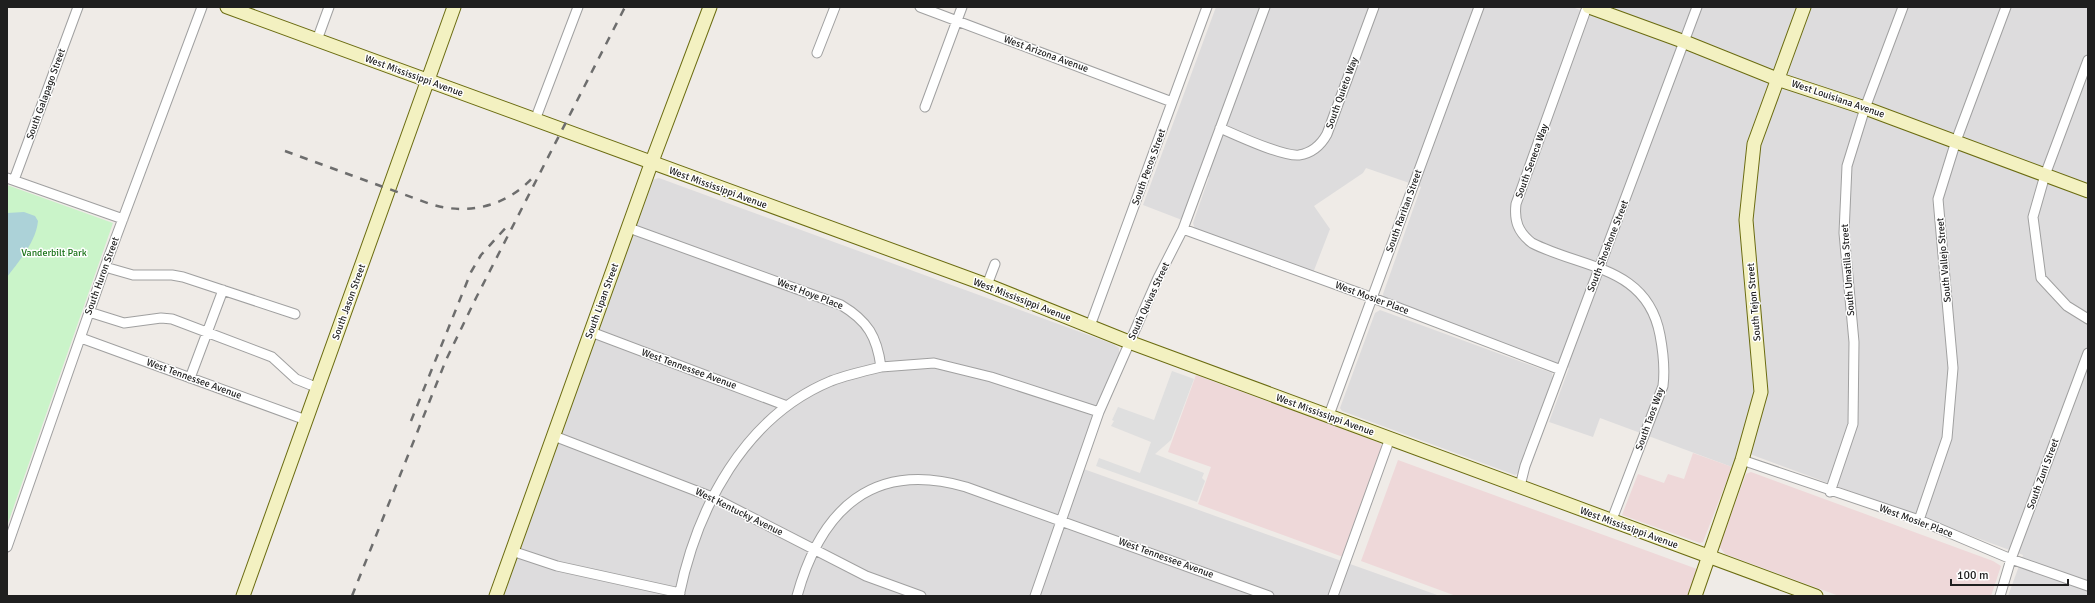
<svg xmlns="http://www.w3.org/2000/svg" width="2095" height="603" viewBox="0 0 2095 603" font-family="Signika,sans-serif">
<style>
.residential{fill:#dddcdd}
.commercial{fill:#eed8d9}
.park{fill:#caf4c9}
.parking{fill:#dfdfdf}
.water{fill:#acd2d8}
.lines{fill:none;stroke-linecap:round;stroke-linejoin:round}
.street-casing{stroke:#a0a0a0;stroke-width:11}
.secondary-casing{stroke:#6b6c11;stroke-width:15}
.street{stroke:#fff;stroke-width:9}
.secondary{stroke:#f3f1c1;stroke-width:13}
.rail{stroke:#6d6d6d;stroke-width:2.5;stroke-dasharray:8 8;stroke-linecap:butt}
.labels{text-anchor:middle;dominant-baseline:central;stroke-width:3;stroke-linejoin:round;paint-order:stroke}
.street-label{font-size:10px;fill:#1f1f1f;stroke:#fff}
.park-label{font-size:10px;fill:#197318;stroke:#fff}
</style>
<rect width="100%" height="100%" fill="#efebe7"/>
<path class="residential" d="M1216 7H1572L2088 197V596H2008L2023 555 1739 450 1732 467 1600 418 1593 437 1549 422 1569 368 1384 299 1383 294 1421 187 1366 168 1363 173 1314 206 1330 229 1313 273 1195 229 1193 223 1209 177 1199 174 1182 220 1143 205Z
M1602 7H2088V187Z
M659 178 1113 344 1119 348V354L1078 467 1440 596H502L652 180Z
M1380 310 1552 373 1553 381 1518 473 1515 475 1342 411 1340 408 1375 313Z"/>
<path class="commercial" d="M1196 375 1380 443 1382 448 1343 557 1198 504 1211 467 1168 452Z
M1693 453 1732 467 1703 542 1700 543 1622 515 1638 474 1664 483 1668 474 1684 479Z
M1398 460 1697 569 1687 596H1456L1361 561Z
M1751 472 1993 561 2001 566 1991 596H1839L1725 554 1719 546 1746 474Z"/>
<path class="park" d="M7 185 113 223 7 526Z"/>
<path class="parking" d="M1172 371 1194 379 1171 440 1155 454 1204 473 1202 478 1205 481 1197 502 1096 466 1099 458 1140 473 1151 442 1111 426 1114 421 1112 420 1118 407 1154 420Z"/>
<path class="water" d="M24 212 35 216 38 221C36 242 19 261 7 277V213Z"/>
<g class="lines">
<g class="street-casing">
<path id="street" d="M920 7 1172 102
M1587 7 1516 204C1514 221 1518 232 1532 243 1583 269 1647 266 1660 335 1663 351 1665 370 1663 386L1611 522
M317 40 329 7
M817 53 835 7
M2088 60 2045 175 2033 217 2041 278 2067 306 2088 319
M925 107 962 7
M535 120 578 7
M1220 128C1236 135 1283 157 1299 155 1312 153 1321 145 1327 134L1374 7
M7 178 123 219
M14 180 78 7
M629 228 841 305C868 321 877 337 881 367L934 363 991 377 1099 412
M1183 229 1373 298 1561 370
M105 267 133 275H172L183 277 295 314
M987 285 995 264
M89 312 124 323 161 318 172 319 272 357 296 379 318 388
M1090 326 1207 7
M591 332 787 406
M81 338 306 420
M190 378 223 290
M1329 415 1479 7
M554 436 712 497 866 576 921 596
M1742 460 1919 520 2011 559 2088 586
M1520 486 1525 466 1561 370 1697 7
M1830 492 1853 424 1854 342 1844 233 1847 166 1865 108 1903 7
M1919 520 1947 438 1953 368 1938 199 1956 141 2006 7
M7 547 106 264 202 7
M512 551 557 566 680 593
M679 596C697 508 744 417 831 381 847 375 864 371 881 367
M797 596C821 509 873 460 966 487L1269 596
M1035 596 1099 412 1158 278 1183 229 1265 7
M1333 596 1390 438
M2000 596 2011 559 2088 353"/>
</g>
<g class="secondary-casing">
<path id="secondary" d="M227 7 987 285 1129 342 1816 596
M1589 7 1685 42 1777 79 1865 108 2088 191
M243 596 454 7
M496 596 651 164 710 7
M1695 596 1742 460 1761 392 1746 220 1754 144 1804 7"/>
</g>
<use href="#street" class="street"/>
<use href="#secondary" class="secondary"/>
<path class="rail" d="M285 151 430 204C469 216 508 206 535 175
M411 421 471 272 481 255 510 223
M352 596 446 360 476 298 625 7"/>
</g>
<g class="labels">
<g class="street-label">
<text transform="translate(1046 54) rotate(20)">West Arizona Avenue</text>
<text transform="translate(414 76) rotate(20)">West Mississippi Avenue</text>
<text transform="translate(1342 93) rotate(-70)">South Quieto Way</text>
<text transform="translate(46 94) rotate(-70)">South Galapago Street</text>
<text transform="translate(1838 99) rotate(19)">West Louisiana Avenue</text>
<text transform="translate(1532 161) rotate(-70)">South Seneca Way</text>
<text transform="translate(1149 167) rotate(-70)">South Pecos Street</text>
<text transform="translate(718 188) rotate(20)">West Mississippi Avenue</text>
<text transform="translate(1404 211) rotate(-70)">South Raritan Street</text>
<text transform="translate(1608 246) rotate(-69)">South Shoshone Street</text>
<text transform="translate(1944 260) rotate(-95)">South Vallejo Street</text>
<text transform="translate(1848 270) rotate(-94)">South Umatilla Street</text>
<text transform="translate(102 276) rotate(-70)">South Huron Street</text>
<text transform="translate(810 294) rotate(21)">West Hoye Place</text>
<text transform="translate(1372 298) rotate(20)">West Mosier Place</text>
<text transform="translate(1022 300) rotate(21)">West Mississippi Avenue</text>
<text transform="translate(602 301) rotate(-70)">South Lipan Street</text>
<text transform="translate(1149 301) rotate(-65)">South Quivas Street</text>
<text transform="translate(349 302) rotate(-70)">South Jason Street</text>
<text transform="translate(1754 302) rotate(-95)">South Tejon Street</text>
<text transform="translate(689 369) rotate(20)">West Tennessee Avenue</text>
<text transform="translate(194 379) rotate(20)">West Tennessee Avenue</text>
<text transform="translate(1325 415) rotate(20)">West Mississippi Avenue</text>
<text transform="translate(1650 419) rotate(-70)">South Taos Way</text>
<text transform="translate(2043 474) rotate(-70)">South Zuni Street</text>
<text transform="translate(739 512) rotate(26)">West Kentucky Avenue</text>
<text transform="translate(1916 521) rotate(20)">West Mosier Place</text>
<text transform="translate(1629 528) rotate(20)">West Mississippi Avenue</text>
<text transform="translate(1166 558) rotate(20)">West Tennessee Avenue</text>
</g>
<g class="park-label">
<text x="54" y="253">Vanderbilt Park</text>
</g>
</g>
<rect width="2095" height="603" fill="none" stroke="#1f1f1f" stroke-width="16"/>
<path d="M1951 579v6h117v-6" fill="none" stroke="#1f1f1f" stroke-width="2"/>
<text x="1957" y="579" font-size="12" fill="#1f1f1f" stroke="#ffffff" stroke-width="3" paint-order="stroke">100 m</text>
</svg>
